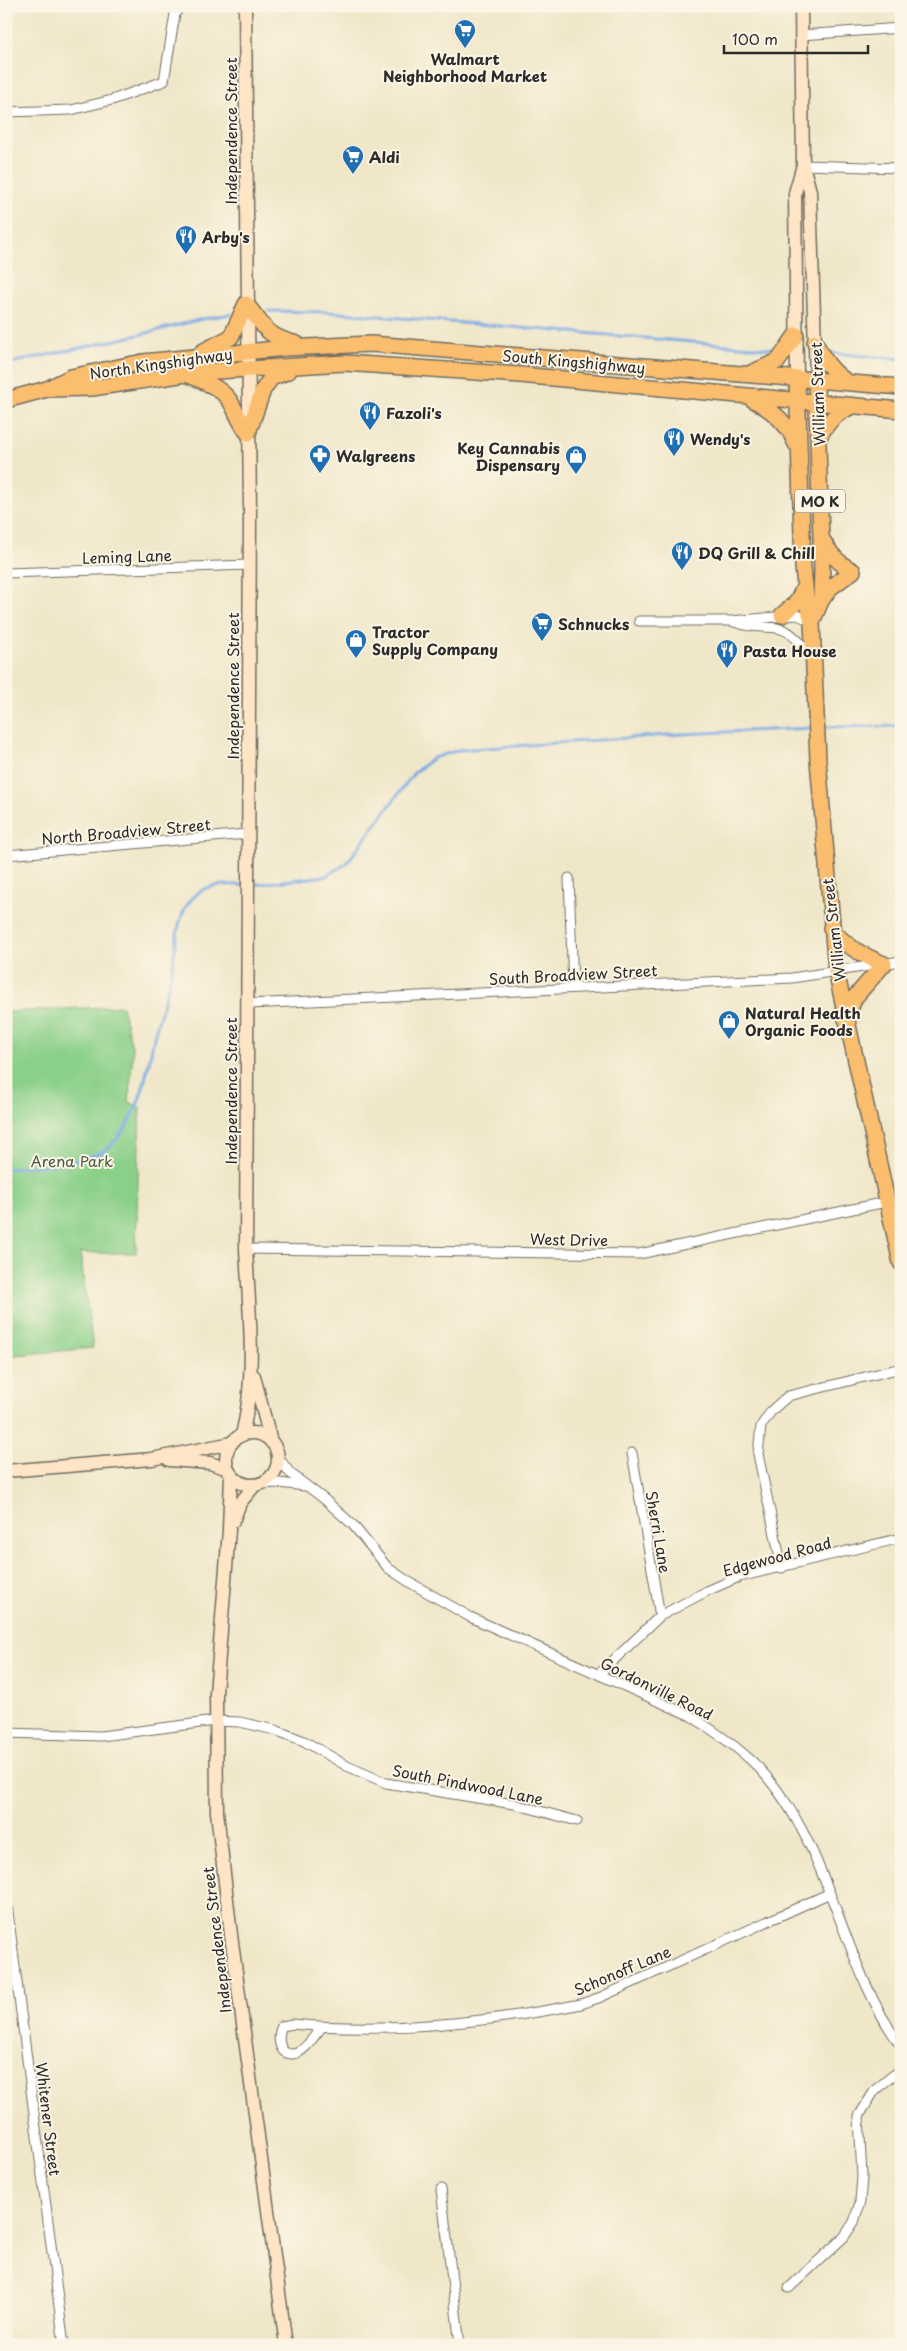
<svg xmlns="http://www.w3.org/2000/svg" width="907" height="2351" viewBox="0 0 907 2351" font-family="'Playpen Sans',sans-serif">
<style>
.green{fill:#8bd089;stroke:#5b7e5a}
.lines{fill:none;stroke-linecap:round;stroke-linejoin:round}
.stream{stroke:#78a8e3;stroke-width:3}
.street-casing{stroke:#706d62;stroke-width:11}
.secondary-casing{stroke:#706d62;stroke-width:15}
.primary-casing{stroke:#706d62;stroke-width:18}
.street{stroke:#fff;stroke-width:9}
.secondary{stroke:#fde5c5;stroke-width:12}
.primary{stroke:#fbbd6e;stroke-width:15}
.labels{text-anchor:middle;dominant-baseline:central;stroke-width:4;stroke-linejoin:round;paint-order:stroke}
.shield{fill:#fcf5e5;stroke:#6a6863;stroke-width:1}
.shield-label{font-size:14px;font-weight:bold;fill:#2b2b2b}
.poi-label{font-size:15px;font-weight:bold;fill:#2b2b2b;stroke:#fcf5e5;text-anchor:start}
.street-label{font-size:15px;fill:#2b2b2b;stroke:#fcf5e5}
.park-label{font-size:15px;fill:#485d47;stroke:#fcf5e5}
</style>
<rect width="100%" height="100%" fill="#fcf5e5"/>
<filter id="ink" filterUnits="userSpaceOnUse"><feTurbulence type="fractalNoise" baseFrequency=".02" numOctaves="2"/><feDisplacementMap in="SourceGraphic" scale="10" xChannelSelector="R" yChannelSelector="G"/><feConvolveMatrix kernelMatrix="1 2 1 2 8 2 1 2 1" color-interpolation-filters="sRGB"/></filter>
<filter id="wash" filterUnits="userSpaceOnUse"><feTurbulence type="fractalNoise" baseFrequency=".0096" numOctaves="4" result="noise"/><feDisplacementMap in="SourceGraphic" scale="20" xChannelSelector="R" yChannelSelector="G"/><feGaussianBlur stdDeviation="1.12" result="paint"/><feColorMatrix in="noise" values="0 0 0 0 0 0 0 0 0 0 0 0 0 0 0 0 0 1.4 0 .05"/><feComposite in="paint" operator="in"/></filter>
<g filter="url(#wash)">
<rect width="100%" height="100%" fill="#f0e7c9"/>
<path class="green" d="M122 1006 133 1051 129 1102 140 1107 136 1253H80L93 1348 6 1356V1012Z"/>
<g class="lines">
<path class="stream" d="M268 311 329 312 777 349
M830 353 901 359
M6 364 143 334 202 319 231 314
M821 727 901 726
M252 885 326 876 346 864 414 773 433 758 459 750 682 734 812 728
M6 1169C33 1166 89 1164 109 1147 142 1118 146 1073 155 1033 160 1013 167 994 171 974 177 948 174 911 198 893 210 883 231 885 246 885"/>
</g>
</g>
<g filter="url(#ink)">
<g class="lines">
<g class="street-casing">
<path id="street" d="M801 35 901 28
M6 112 71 110 112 100 164 81 175 14 180 6
M803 165 901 168
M6 573 250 565
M639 621H731L797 615 812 621
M734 622C777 636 779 612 812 658
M6 855 247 834
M569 878 573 987
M246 1004 792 978 901 961
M246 1249 639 1254 886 1202
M632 1453 660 1616
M278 1457 290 1473 324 1499 353 1525 388 1568 409 1582 470 1617 691 1716C714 1731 738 1747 758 1767 832 1845 839 1961 901 2046
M259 1484 279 1483 305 1486
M782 1568 758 1454 761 1426 772 1410 788 1396 901 1368
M599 1674 660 1616 707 1591 739 1577 901 1538
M6 1733 101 1736 215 1721 240 1722 275 1730 304 1741 347 1766 386 1783 514 1804 577 1821
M6 1897 64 2345
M322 2027C315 2034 307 2049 297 2053 279 2059 276 2037 282 2026L292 2024C388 2033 486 2023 581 2004L601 1997 830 1893
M441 2189 460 2345
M789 2288 844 2237 854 2222 860 2202 862 2177 859 2116 875 2090 901 2069"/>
</g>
<g class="secondary-casing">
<path id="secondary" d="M801 6 803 165
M797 378 795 193 803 165 810 191 816 379
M254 1376 271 1442
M226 1459a26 26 0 1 1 52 0a26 26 0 1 1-52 0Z
M242 1435C257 1375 249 1311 246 1249L250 513 245 6
M169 1460 210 1463 228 1469
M6 1471 152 1459 232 1443
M231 1475 229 1530 216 1693 217 1812 231 1935 286 2345
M233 1521 240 1503 255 1485"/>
</g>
<g class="primary-casing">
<path id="primary" d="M815 342C823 359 831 371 847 382
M202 352 231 337 246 304C265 327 265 336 297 344
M751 373 778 361 796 335
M189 375C205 382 225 389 233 406 238 416 241 424 248 433
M797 378 803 567 806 597 812 622 818 760 836 971 901 1263
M49 389 92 388 200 372 344 363 520 375 901 410
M752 399C772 410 788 423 796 444
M6 400 47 389 71 377 143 362 286 348 371 344 901 387
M248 433 263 390 271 378 289 371
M819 437C828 421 835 414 852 406
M822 539C830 554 838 563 853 571
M821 601 830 588 853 571
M782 615 797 602 805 585
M812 622 821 601 822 571 816 379
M831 928C846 947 862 955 884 964L855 997 846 1019"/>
</g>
<use href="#street" class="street"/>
<use href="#secondary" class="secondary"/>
<use href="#primary" class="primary"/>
</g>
</g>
<defs>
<g id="supermarket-pin" transform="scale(1.125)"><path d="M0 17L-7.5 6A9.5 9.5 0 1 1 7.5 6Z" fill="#1f6fb2" stroke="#fcf5e5"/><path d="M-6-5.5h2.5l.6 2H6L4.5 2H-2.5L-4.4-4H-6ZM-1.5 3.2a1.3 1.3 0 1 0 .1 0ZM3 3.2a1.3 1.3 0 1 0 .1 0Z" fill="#fff"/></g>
<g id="restaurant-pin" transform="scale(1.125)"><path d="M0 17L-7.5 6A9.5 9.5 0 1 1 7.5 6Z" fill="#1f6fb2" stroke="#fcf5e5"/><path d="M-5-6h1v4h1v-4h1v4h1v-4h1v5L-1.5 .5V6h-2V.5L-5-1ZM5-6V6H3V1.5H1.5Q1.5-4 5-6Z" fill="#fff"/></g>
<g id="pharmacy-pin" transform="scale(1.125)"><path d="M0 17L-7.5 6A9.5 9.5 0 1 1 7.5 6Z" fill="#1f6fb2" stroke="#fcf5e5"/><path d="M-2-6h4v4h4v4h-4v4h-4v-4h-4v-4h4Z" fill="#fff"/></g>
<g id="shop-pin" transform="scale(1.125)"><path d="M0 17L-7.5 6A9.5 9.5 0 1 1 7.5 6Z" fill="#1f6fb2" stroke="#fcf5e5"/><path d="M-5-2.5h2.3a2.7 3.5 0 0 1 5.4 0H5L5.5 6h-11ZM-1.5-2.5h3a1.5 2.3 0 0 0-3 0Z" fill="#fff"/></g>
</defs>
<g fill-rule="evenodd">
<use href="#supermarket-pin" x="465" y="30"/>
<use href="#supermarket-pin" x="353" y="156"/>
<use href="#restaurant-pin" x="186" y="236"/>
<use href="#restaurant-pin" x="370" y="412"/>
<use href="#restaurant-pin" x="674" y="438"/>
<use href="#pharmacy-pin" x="320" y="455"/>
<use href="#shop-pin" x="576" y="456"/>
<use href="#restaurant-pin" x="682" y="552"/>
<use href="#supermarket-pin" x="542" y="623"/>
<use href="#shop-pin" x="356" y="640"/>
<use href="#restaurant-pin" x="727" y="650"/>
<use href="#shop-pin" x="729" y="1021"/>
</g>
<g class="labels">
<rect class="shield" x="795" y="489.5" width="50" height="23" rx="4"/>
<g class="shield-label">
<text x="820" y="501">MO K</text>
</g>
<g class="poi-label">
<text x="465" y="58" text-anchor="middle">Walmart<tspan x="465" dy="17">Neighborhood Market</tspan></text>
<text x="369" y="156">Aldi</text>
<text x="202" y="236">Arby's</text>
<text x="386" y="412">Fazoli's</text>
<text x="690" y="438">Wendy's</text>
<text x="560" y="447" text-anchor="end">Key Cannabis<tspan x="560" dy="17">Dispensary</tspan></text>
<text x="336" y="455">Walgreens</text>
<text x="698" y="552">DQ Grill &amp; Chill</text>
<text x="558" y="623">Schnucks</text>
<text x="372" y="631">Tractor<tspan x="372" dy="17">Supply Company</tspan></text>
<text x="743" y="650">Pasta House</text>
<text x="745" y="1012">Natural Health<tspan x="745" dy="17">Organic Foods</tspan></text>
</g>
<g class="street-label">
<text transform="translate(230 131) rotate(-90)">Independence Street</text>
<text transform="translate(574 361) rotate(5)">South Kingshighway</text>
<text transform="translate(161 363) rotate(-8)">North Kingshighway</text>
<text transform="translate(817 394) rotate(-92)">William Street</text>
<text transform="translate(127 556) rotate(-2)">Leming Lane</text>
<text transform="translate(232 686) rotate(-90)">Independence Street</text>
<text transform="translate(126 831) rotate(-5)">North Broadview Street</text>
<text transform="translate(833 930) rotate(-97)">William Street</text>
<text transform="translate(573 974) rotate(-3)">South Broadview Street</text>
<text transform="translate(230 1091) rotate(-90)">Independence Street</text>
<text transform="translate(569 1239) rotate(1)">West Drive</text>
<text transform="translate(659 1532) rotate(80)">Sherri Lane</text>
<text transform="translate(777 1556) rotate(-15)">Edgewood Road</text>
<text transform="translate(657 1688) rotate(26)">Gordonville Road</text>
<text transform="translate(468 1784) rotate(11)">South Pindwood Lane</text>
<text transform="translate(216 1940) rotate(-97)">Independence Street</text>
<text transform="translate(622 1970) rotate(-23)">Schonoff Lane</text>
<text transform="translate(49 2119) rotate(83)">Whitener Street</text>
</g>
<g class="park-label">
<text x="72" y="1160">Arena Park</text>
</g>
</g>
<rect width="907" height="2351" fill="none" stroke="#fcf5e5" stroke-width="25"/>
<path d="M724 45v8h144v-8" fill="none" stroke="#2b2b2b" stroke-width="2.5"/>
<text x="732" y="45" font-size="15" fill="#2b2b2b" stroke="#fcf5e5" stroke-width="4" paint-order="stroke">100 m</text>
</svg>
